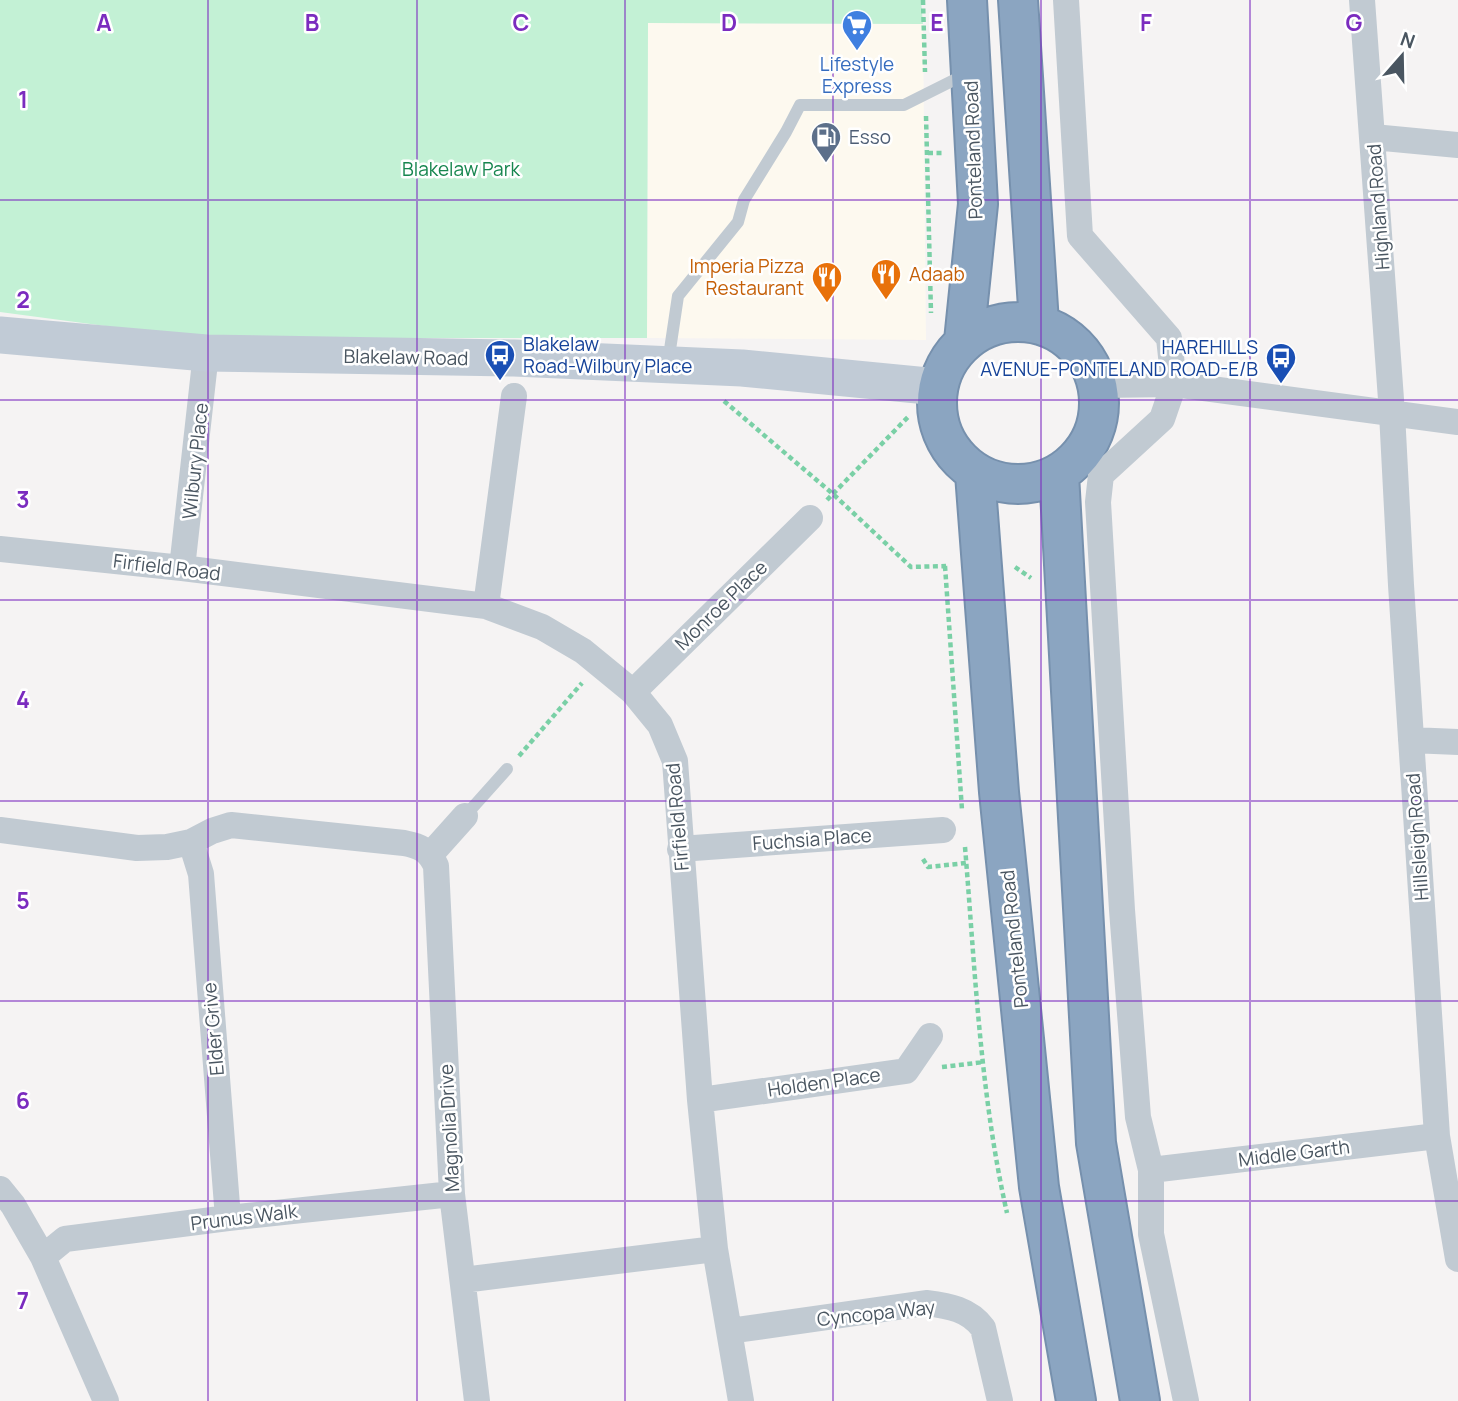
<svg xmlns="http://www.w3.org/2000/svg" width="1458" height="1401" viewBox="0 0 1458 1401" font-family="Manrope,sans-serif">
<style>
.commercial{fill:#fdf9ef}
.green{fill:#c3f1d5}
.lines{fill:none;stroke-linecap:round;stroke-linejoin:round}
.highway-casing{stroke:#7690ad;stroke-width:42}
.path{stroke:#7ad0a6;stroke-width:4.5;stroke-dasharray:5 3.5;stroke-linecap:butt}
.lane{stroke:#c1cad2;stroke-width:12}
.street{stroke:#c1cad2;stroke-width:26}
.secondary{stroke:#c1cbd6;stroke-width:37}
.highway{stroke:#8ba5c1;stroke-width:38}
.grid{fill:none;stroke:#7b2cbf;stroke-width:2;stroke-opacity:0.55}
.labels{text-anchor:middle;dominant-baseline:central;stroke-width:5;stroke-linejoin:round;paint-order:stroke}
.shop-label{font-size:19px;fill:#366cbe;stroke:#fff}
.service-label{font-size:19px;fill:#4e5e75;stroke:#fff;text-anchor:start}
.street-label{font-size:19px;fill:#4a5661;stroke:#fff}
.park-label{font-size:19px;fill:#17864f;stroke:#fff}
.food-label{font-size:19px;fill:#c56008;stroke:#fff;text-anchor:end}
.transit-label{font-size:19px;fill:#164399;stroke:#fff;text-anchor:start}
.grid-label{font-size:23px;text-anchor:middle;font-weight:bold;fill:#7b2cbf;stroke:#fff;stroke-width:5;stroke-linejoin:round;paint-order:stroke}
</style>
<rect width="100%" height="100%" fill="#f5f3f3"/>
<path class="commercial" d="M648 23 923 24 926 340 647 338Z"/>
<path class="green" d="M0 0H921L923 24 648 23 647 338H196L0 312Z"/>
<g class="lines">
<g class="highway-casing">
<path id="highway" d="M1018 0 1039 323
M937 403a81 81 0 1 1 162 0a81 81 0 1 1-162 0Z
M964 341 978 204 967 0
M975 474 999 792 1039 1187 1076 1401
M1059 474 1096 1143 1140 1401"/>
</g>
<path class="path" d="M923 0 925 72
M926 116 931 313
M928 153H944
M724 401 833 494 911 567 946 566
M827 500 909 416
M945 566 962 810
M1015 567 1031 578
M519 756 582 683
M965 847C975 968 980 1094 1007 1213
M923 859 928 867 966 863
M942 1067 984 1062"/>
<path class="lane" d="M668 363 678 296 738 222 744 200 786 132 800 105H904L964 75
M465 816 507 769"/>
<path class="street" d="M1066 0 1080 236 1169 338 1174 384 1162 419 1101 475 1098 502 1122 910 1138 1117 1151 1170V1234L1186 1401
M1362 0 1392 413 1401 585 1437 1136 1458 1259
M1373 137 1458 145
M1099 385 1174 384 1458 422
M0 549 182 568 486 606 542 627 583 651 633 692 660 725 675 761 700 1100 715 1249 741 1401
M182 568 206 353
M486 606 514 396
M633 692 810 518
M1411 740 1458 742
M0 830 137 848 167 847 191 842 212 831 231 825 404 843C420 846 429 850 436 866L452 1194 477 1401
M191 842 201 874 228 1218
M680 849 943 830
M431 854 465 816
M700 1100 906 1071 930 1036
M1151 1170 1437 1136
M0 1189 13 1205 43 1257 106 1401
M43 1257 65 1239 228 1218 452 1194
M463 1280 715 1249
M729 1331 926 1303C949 1306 969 1309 983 1328L1000 1401"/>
<path class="secondary" d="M0 335 206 353 514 358 742 368 938 387"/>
<use href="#highway" class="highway"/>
</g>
<path class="grid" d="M208 0V1401M417 0V1401M625 0V1401M833 0V1401M1041 0V1401M1250 0V1401M0 200H1458M0 400H1458M0 600H1458M0 801H1458M0 1001H1458M0 1201H1458"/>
<defs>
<g id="supermarket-pin" transform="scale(1.575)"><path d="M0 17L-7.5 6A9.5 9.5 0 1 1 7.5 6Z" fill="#3f7fe0" stroke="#fff"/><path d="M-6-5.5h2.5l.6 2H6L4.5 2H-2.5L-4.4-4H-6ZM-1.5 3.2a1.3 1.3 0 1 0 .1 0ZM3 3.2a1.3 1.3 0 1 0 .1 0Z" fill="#fff"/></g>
<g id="fuel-pin" transform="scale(1.575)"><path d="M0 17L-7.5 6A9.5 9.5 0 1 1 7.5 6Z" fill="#5c6f8a" stroke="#fff"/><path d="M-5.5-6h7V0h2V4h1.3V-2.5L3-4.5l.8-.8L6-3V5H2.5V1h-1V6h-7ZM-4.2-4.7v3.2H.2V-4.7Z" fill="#fff"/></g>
<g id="restaurant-pin" transform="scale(1.575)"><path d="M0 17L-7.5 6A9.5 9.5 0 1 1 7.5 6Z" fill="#e8710a" stroke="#fff"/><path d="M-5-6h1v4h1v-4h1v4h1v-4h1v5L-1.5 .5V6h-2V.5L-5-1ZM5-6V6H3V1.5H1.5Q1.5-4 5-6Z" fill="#fff"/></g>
<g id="bus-pin" transform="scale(1.575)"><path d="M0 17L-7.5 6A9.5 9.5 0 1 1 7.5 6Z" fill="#1a4fb4" stroke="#fff"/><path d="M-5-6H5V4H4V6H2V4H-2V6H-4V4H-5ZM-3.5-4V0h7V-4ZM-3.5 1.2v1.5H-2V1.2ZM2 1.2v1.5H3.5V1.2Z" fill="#fff"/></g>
</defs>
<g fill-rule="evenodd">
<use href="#supermarket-pin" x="857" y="25"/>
<use href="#fuel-pin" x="826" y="137"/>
<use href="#restaurant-pin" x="886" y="274"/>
<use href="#restaurant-pin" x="827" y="277"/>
<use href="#bus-pin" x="500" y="355"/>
<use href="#bus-pin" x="1281" y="358"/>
</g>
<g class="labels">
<g class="shop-label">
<text x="857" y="64">Lifestyle<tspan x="857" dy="22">Express</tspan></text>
</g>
<g class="service-label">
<text x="849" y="137">Esso</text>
</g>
<g class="street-label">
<text transform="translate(973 150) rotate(-92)">Ponteland Road</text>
<text transform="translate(1378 207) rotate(-94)">Highland Road</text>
<text transform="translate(406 357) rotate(1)">Blakelaw Road</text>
<text transform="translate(195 461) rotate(-84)">Wilbury Place</text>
<text transform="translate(167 567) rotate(7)">Firfield Road</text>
<text transform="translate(721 605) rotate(-44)">Monroe Place</text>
<text transform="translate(677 817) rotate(-95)">Firfield Road</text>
<text transform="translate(1417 837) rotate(-94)">Hillsleigh Road</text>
<text transform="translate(812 839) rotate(-4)">Fuchsia Place</text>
<text transform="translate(1014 939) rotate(-96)">Ponteland Road</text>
<text transform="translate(213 1029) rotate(-95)">Elder Grive</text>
<text transform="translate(824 1082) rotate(-8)">Holden Place</text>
<text transform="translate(449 1128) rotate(-93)">Magnolia Drive</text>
<text transform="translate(1294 1153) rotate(-7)">Middle Garth</text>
<text transform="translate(244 1217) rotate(-7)">Prunus Walk</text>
<text transform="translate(876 1313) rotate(-6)">Cyncopa Way</text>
</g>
<g class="park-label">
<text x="461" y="169">Blakelaw Park</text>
</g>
<g class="food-label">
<text x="804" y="266">Imperia Pizza<tspan x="804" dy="22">Restaurant</tspan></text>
<text x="909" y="274" text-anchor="start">Adaab</text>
</g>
<g class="transit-label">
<text x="523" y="344">Blakelaw<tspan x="523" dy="22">Road-Wilbury Place</tspan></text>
<text x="1258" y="347" text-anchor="end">HAREHILLS<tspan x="1258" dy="22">AVENUE-PONTELAND ROAD-E/B</tspan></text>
</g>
</g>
<g class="grid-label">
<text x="104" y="31">A</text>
<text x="312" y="31">B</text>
<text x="521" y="31">C</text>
<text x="729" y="31">D</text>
<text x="937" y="31">E</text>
<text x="1146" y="31">F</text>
<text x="1354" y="31">G</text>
<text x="23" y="108">1</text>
<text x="23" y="308">2</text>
<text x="23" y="508">3</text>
<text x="23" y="708">4</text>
<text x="23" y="909">5</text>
<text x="23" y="1109">6</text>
<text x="23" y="1309">7</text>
</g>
<g transform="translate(1402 56) rotate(20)" stroke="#ffffff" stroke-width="5" paint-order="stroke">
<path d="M0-5L12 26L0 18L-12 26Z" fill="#4a5661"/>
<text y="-10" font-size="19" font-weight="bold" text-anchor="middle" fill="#4a5661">N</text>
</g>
</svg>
